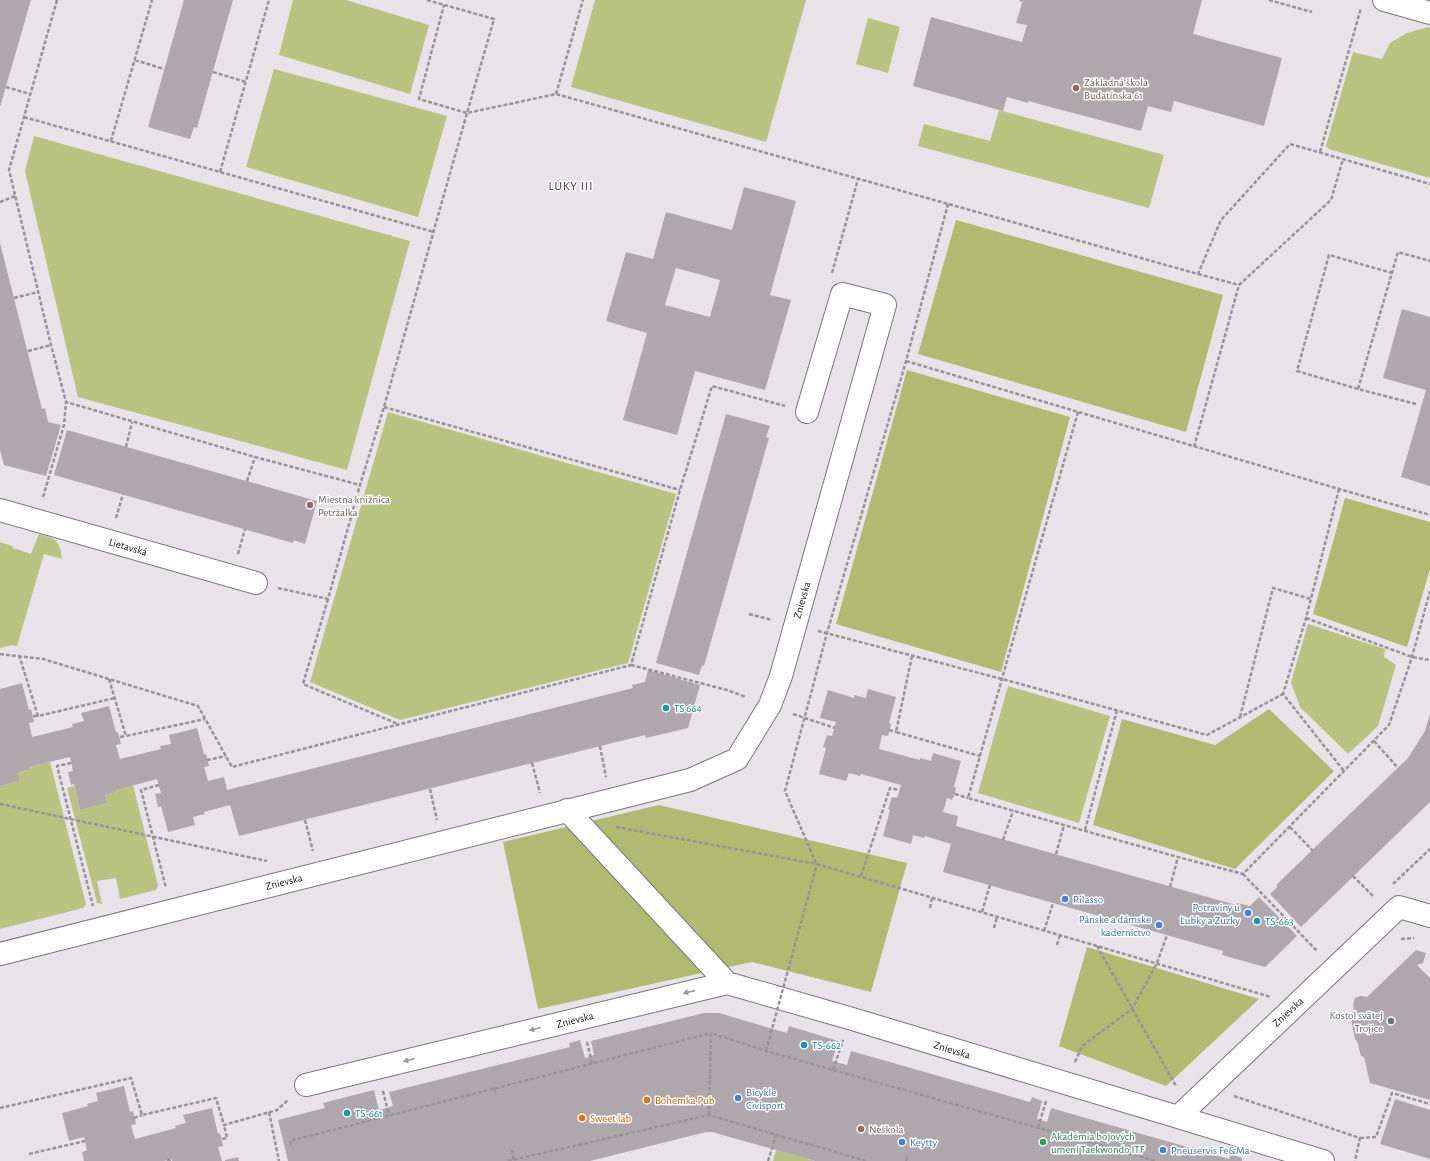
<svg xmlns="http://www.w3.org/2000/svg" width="1430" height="1161" viewBox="0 0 1430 1161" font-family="'Alegreya Sans',sans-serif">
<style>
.green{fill:#b8c380}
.forest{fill:#b0bb71}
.building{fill:#aea8ad;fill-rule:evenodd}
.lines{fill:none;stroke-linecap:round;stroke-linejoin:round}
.minor-casing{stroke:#79767b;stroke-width:24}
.path{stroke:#979499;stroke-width:2.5;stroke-dasharray:4 2;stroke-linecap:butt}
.minor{stroke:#fff;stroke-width:22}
.path-bridge{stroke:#979499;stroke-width:2.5;stroke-dasharray:4 2;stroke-linecap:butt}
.oneway{fill:#979798}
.education-dot{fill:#8d6e63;stroke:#fff;stroke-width:1.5}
.culture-dot{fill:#0f9aa8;stroke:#fff;stroke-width:1.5}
.shop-dot{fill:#3f7fe0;stroke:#fff;stroke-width:1.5}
.worship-dot{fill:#6b7280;stroke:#fff;stroke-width:1.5}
.food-dot{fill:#e8710a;stroke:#fff;stroke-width:1.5}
.leisure-dot{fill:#2e9e5b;stroke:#fff;stroke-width:1.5}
.labels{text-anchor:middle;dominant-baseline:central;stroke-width:3;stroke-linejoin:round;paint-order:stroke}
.education-label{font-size:11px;fill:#785e54;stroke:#fff;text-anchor:start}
.street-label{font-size:11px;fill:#181719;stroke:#fff}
.culture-label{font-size:11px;fill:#0d838f;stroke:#fff;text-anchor:start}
.shop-label{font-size:11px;fill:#366cbe;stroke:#fff;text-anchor:start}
.worship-label{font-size:11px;fill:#5b616d;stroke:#fff;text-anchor:end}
.food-label{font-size:11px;fill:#c56008;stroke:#fff;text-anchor:start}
.leisure-label{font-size:11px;fill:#27864d;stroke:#fff;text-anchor:start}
.neighbourhood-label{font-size:12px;letter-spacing:1px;fill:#373439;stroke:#fff}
</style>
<rect width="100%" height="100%" fill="#e7e3e9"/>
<path class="green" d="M293 0H346L429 25 410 94 279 55Z
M595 0H806L766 142 571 87Z
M868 18 900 27 888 73 856 64Z
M1428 27 1430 28V178L1329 149 1326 146 1353 52 1382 59 1390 43 1407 33Z
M274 69 447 116 418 217 246 167Z
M999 110 1164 155 1149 208 918 146 924 124 990 141Z
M34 136 410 241 347 470 78 397 25 171Z
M388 412 676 494 628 663 400 720 310 682Z
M39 534C56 539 60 540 62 559L44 554 17 646 12 645 0 648V542L12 546 13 548 31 554Z
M1308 624 1385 649 1384 657 1396 665 1378 726 1348 754 1300 707 1291 682Z
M1008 686 1110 716 1079 823 978 793Z
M50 762 86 904 83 908 0 929V786L20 781 18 772 29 770V767Z
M133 785 158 885 156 890 120 899 116 878 97 881 102 904 97 903 67 788 74 786 80 810 108 803 105 795 117 792 116 790Z
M776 1150 815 1161H773Z"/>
<path class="forest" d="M956 220 1223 295 1186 432 918 354Z
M907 370 1070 417 1001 672 836 624Z
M1345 498 1430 522V569L1407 647 1313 614Z
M1269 709 1334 771 1235 869 1093 825 1122 719 1215 745Z
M659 805 907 863 871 992 752 962 538 1009 503 842Z
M1087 947 1259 999 1166 1086 1059 1046Z"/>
<path class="building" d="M0 0H31L0 107Z
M184 0H233L197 128 194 127 190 139 148 127Z
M1023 0H1202L1193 34 1282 58 1264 126 1174 101 1171 112 1148 106 1141 131 1028 101V103L1007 97 1003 111 913 86 931 17 1022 42 1027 25 1016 23Z
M744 187 796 201 770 295 791 300 765 390 695 371 677 435 623 420 647 333 606 321 626 252 653 259 666 212 732 230ZM676 268 720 280 710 317 665 305Z
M0 243 42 409 45 408 48 422 61 425 46 476 4 465 0 450Z
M1402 309 1430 317V486L1401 477 1426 390 1383 378Z
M726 414 770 426 766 437 769 438 704 666 702 665 699 675 656 663Z
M67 430 317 501 305 544 294 540 293 543 54 475Z
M648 670 700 685 688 728 646 738 645 735 239 836 230 805 204 812 205 814 193 817 195 825 168 832 161 806 158 807 155 794 161 793 157 779 116 790 117 792 105 795 108 803 80 810 74 784 71 785 68 772 73 771 70 757 29 767V770L18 772 20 781 0 786V689L22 683 29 710 31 709 34 722 29 723 32 737 73 727 72 724 84 721 81 713 109 706 116 732H118L121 744 116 745 120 759 161 749 160 746 171 744 169 735 197 728 204 754H206L209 766 204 767 208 781 224 777 227 790 633 688 632 685 645 682Z
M868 689 896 697 889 723 891 724 888 736 882 735 879 749 920 760V758L931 761 933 753 961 761 954 787H956L955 794 952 800 947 798 943 812 958 816 956 826 1236 905 1237 903 1250 906 1259 897 1297 936 1265 967 1222 955 1223 951 943 872 951 844 925 836 924 838 913 835 911 844 883 836 890 810 888 809 892 797 897 798 901 785 861 774 860 776 849 773 846 781 819 774 826 748 823 747 827 735 832 736 836 722 820 718 828 690 854 698V695L866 698Z
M1430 714V802L1301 927 1270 894 1278 886 1276 885 1408 758 1425 731Z
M1416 950 1426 953 1423 963 1417 965 1430 978V1100L1370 1083 1364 1057 1361 1056 1357 1041 1355 1039 1350 1014 1354 1010 1353 1004 1355 998 1360 996 1367 997Z
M704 1013H719L787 1033 789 1026 838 1041 832 1061 836 1062 847 1065 851 1051 1030 1102 1032 1097 1042 1101 1037 1119 1047 1122 1051 1108 1229 1159 1231 1154 1242 1158V1161H815L712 1132H706L590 1161H288L278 1120 325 1108 323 1103 374 1090 379 1110 393 1106 389 1092 570 1047 569 1043 580 1040 585 1058 594 1055 591 1041Z
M124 1086 130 1112 133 1111 136 1124 131 1125 135 1139 176 1128 175 1126 186 1123 183 1115 212 1108 218 1134 220 1133 223 1146 218 1147 222 1161H172V1159L164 1161H84L82 1152 87 1150 84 1137 69 1141 62 1113 88 1106 87 1104 98 1101 96 1093Z
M1395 1099 1430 1110V1159L1380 1144Z
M238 1157 239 1161H225V1160Z"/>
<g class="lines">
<g class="minor-casing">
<path id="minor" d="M1384 0 1430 13
M0 510 256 583
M567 810 727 983
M0 954 690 780 737 759 770 705 781 676 885 305 842 294 807 412
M306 1085 727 983 849 1018 1178 1117 1399 907 1430 916
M1178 1117 1323 1161"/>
</g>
<path class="path" d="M57 0 9 170 51 345 66 402 255 457 360 485
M427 0 494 19 467 113 419 99 444 5
M1020 0 1022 1
M1269 0 1312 12
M135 60 164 69
M213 72 246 82
M6 87 30 94
M556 94 583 0
M24 117 434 232
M111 141 152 0
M1320 152 1361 8
M220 172 269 0
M0 202 15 196
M832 273 858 179
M1198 274 1239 285
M14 298 38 292
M28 351 51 345
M906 361 1339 489 1430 515
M1358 389 1297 371 1329 255 1392 273
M1416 404 1358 389 1398 252 1430 261
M384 407 680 490
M1078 412 968 798 1178 857 1243 874 1389 725 1412 657 1430 591
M126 447 132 422
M1194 447 1239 285 1331 200 1343 159
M247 481 255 457
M1339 489 1306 618 1283 694 1344 771
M43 497 64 425 66 402
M116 518 123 494
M238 554 245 529
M278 588 328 599 360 485 384 407 467 113 556 94 1198 274 1221 220 1290 144 1430 184
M328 599 303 684 398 724
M749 614 772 620
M1306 618 1412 657 1430 660
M818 631 1002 679 1207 735 1283 694
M0 654 43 659 198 706 232 767 631 665 680 490 712 386 785 406
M19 655 38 716 115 698
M912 656 896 732 980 756
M631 665 727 690 746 697
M109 679 126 736 205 719
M793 714 835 728
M33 716H38
M1240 717 1273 588 1311 599
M889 730 896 732
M120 737 126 736
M1374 741 1398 768
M600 746 606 777
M207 760 226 756
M71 763 57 766 93 906
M532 763 540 793
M159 785 141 790 166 888
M430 789 437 820
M955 794 968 798
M0 804 267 861
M305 820 313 851
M616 827 817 864 1271 997
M1290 827 1313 851
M1085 830 1117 710
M1003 840 1013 811
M1056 854 1064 825
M816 863 785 791 827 633 906 361 948 204
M1243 874 1317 951
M861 876 890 788 899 790
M1353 876 1374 897
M1393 884 1430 849
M1170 887 1178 857
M930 908 932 898
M982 912 990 885
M994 928 997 917
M1044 931 1053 903
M1401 939 1414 938
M1057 945 1060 935
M1097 946 1176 1086
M587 1042 592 1063
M1075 1062 1082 1046 1132 1009 1157 963 1167 935
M833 1070 843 1040
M494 1088 496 1094
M383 1091 389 1116
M1234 1096 1360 1138 1355 1161
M0 1108 131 1078 142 1115 216 1098 224 1125 277 1110 288 1100
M269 1112 279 1161
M709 1115 711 1033 766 1051 1156 1161
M134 1118 142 1115
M1038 1128 1046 1101
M1360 1138 1376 1137 1392 1093 1430 1104
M222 1139 227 1138 224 1125
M291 1145 290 1141 711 1033
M512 1150 514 1161
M29 1154 85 1141
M167 1161 172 1159
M508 1161 709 1115 866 1161
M768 1161 776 1135
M906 1161 907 1156"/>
<use href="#minor" class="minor"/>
<path class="path-bridge" d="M766 1051 817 864"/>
</g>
<defs><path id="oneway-solid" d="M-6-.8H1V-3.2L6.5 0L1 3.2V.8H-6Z"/></defs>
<g class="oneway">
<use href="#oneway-solid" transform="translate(689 992) rotate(167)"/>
<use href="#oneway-solid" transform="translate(535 1029) rotate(166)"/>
<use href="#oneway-solid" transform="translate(409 1060) rotate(166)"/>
</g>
<g class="education-dot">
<circle cx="1076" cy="88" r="4"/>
<circle cx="310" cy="505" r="4"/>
<circle cx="861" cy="1129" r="4"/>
</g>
<g class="culture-dot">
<circle cx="666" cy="708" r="4"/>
<circle cx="1257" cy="921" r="4"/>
<circle cx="804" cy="1045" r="4"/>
<circle cx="347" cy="1113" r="4"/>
</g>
<g class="shop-dot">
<circle cx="1065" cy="899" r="4"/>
<circle cx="1248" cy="913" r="4"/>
<circle cx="1159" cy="925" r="4"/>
<circle cx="738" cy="1098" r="4"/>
<circle cx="902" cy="1142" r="4"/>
<circle cx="1163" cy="1150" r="4"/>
</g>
<circle class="worship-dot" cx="1391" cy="1021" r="4"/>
<g class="food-dot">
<circle cx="647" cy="1100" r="4"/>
<circle cx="582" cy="1118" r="4"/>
</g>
<circle class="leisure-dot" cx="1043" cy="1142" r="4"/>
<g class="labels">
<g class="education-label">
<text x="1084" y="82">Základná škola<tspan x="1084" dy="13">Budatínska 61</tspan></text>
<text x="318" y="499">Miestna knižnica<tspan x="318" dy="13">Petržalka</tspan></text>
<text x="869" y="1129">Neškola</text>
</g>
<g class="street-label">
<text transform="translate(128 547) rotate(16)">Lietavská</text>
<text transform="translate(802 600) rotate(-74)">Znievska</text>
<text transform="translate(284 882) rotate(-14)">Znievska</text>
<text transform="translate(1288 1012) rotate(-43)">Znievska</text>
<text transform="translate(575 1020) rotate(-14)">Znievska</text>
<text transform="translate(952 1050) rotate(17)">Znievska</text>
</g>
<g class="culture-label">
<text x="674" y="708">TS 664</text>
<text x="1265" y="921">TS-663</text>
<text x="812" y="1045">TS-662</text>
<text x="355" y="1113">TS-661</text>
</g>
<g class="shop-label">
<text x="1073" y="899">Rilasso</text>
<text x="1240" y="907" text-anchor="end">Potraviny u<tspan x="1240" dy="13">Ľubky a Zuzky</tspan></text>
<text x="1151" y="919" text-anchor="end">Pánske a dámske<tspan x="1151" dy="13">kaderníctvo</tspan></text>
<text x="746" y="1092">Bicykle<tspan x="746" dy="13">Civisport</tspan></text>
<text x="910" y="1142">Keytty</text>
<text x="1171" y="1150">Pneuservis Fe&amp;Ma</text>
</g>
<g class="worship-label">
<text x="1383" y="1015">Kostol svätej<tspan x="1383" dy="13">Trojice</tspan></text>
</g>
<g class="food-label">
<text x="655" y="1100">Bohemka Pub</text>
<text x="590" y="1118">Sweet lab</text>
</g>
<g class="leisure-label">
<text x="1051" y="1136">Akadémia bojových<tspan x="1051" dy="13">umení Taekwondo ITF</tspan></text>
</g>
<g class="neighbourhood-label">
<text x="571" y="186">LÚKY III</text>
</g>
</g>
</svg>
